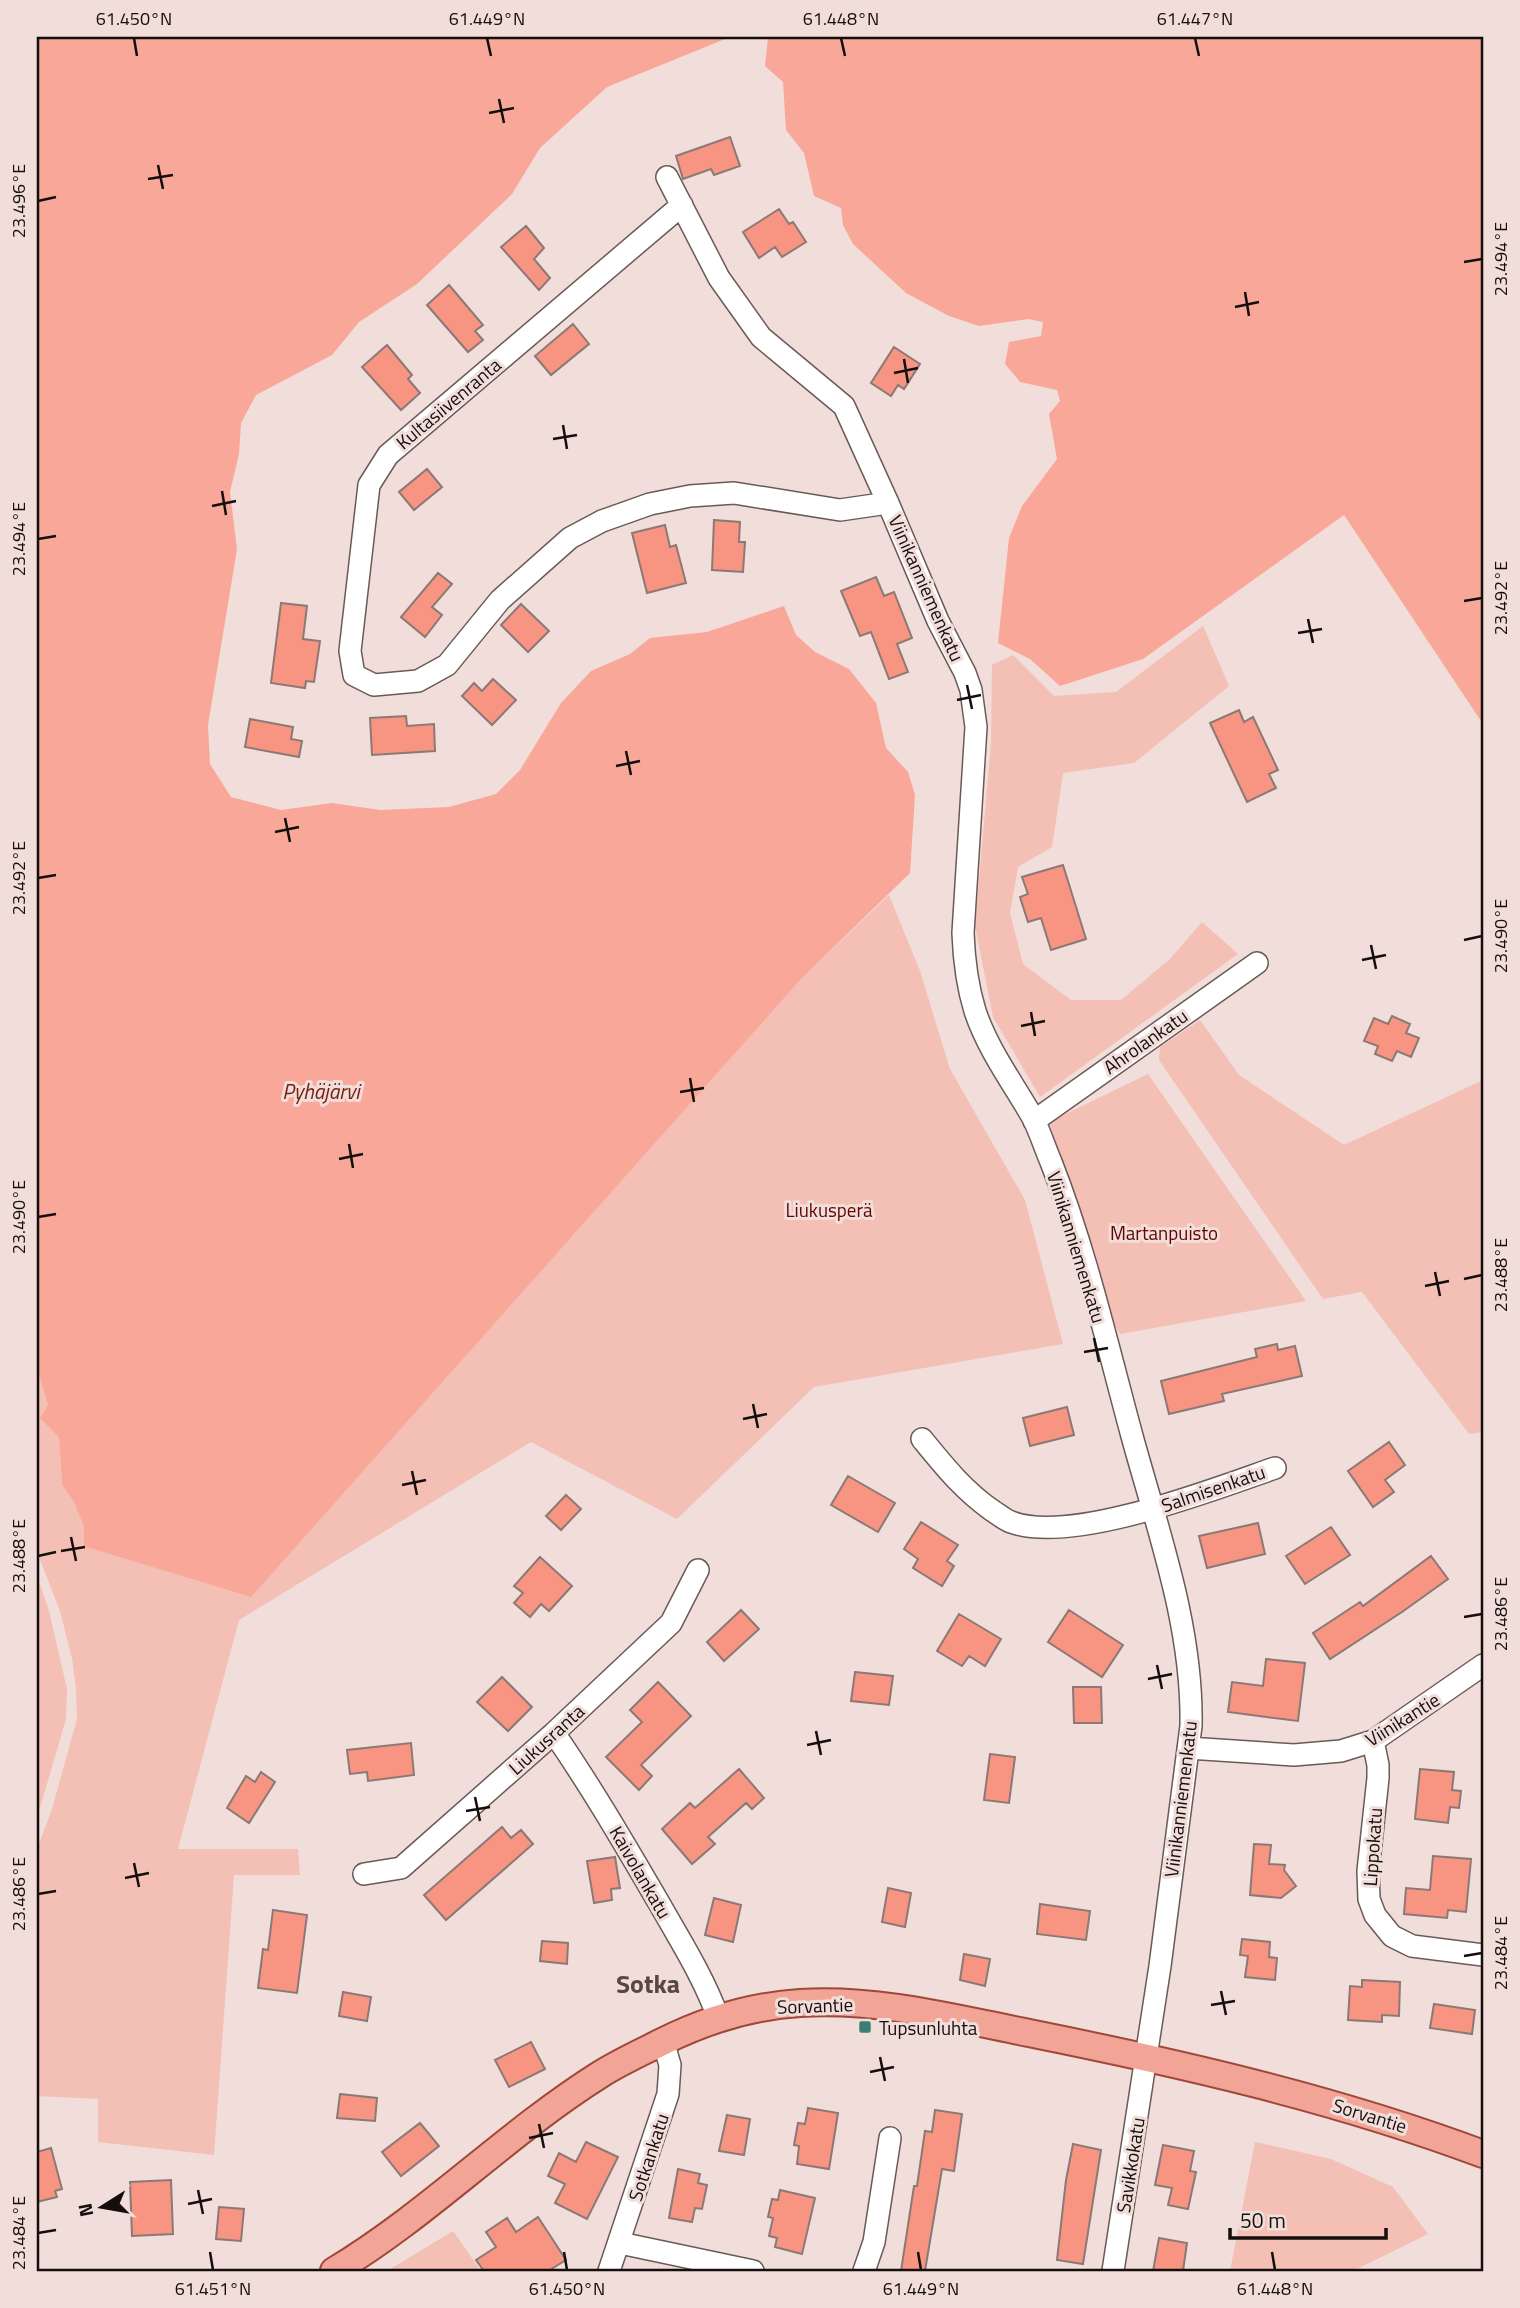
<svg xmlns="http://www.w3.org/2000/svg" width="1520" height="2308" viewBox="0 0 1520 2308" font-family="'Titillium Web',sans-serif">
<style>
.green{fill:#f4bfb4}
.water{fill:#f8a798}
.building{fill:#f89482;stroke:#8b7975;stroke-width:2}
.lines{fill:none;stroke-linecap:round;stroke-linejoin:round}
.minor-casing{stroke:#6a5a56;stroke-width:24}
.major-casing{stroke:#9e483a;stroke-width:30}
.minor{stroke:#fff;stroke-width:21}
.major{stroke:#f2a497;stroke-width:26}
.ticks{fill:none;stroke:#140e0d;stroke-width:2.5}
.poi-dot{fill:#3a7f73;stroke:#f1ddd9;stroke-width:2.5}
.labels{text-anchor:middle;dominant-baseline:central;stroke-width:6;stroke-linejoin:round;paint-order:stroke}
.street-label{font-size:19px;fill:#140e0d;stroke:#f1ddd9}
.park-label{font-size:19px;fill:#610500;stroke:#f1ddd9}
.poi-label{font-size:19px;fill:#140e0d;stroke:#f1ddd9;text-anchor:start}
.water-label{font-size:21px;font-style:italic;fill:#782014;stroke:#f1ddd9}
.district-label{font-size:26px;font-weight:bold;fill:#584845;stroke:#f1ddd9}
.neatline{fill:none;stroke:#140e0d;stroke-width:2.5}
.ticks-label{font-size:18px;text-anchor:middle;fill:#140e0d}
</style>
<rect width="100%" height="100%" fill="#f1ddd9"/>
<path class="green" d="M1203 626 1229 686 1134 763 1063 773 1052 847 1018 867 1010 913 1023 964 1071 1000H1121L1170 959 1202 922 1238 954 1040 1097 993 1017 975 926 991 743 992 665 1013 655 1054 696 1116 692Z
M889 895 920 971 950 1069 1025 1200 1063 1344 814 1387 677 1519 531 1442 239 1620 178 1849H298L300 1875H234L214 2155 98 2142V2099L37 2096V1849L52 1809 77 1719 76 1688 72 1658 60 1611 37 1552V1367L59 1437 62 1483 74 1502 85 1526 84 1546 800 980Z
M1200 1020 1239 1075 1344 1145 1483 1080V1432L1469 1434 1362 1292 1323 1299 1159 1060 1160 1047Z
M1148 1074 1306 1301 1120 1334 1113 1322 1049 1122Z
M37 1576 49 1611 67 1689 66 1719 37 1818Z
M1255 2142 1331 2159 1393 2187 1428 2234 1353 2271H1230Z
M453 2231 481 2271H387Z"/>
<path class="water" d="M37 37H730L607 87 540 148 512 194 417 284 359 322 332 355 256 395 241 423 239 454 230 492 237 549 208 725 210 764 231 797 281 810 332 803 380 810 449 807 496 794 520 770 561 703 591 671 630 654 650 638 707 632 784 606 796 635 815 652 849 669 876 703 886 748 908 772 915 795 910 873 800 980 251 1597 84 1546V1526L74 1502 62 1484 59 1437 40 1418 48 1405 37 1367Z
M768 37H1483V724L1344 515 1143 659 1060 686 1030 659 998 643 1009 538 1022 506 1057 459 1049 414 1060 401 1057 390 1020 382 1005 364 1009 342 1041 336 1043 322 1028 319 979 326 949 316 906 293 853 244 843 225 841 208 814 196 804 153 786 130 783 82 765 66Z"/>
<path class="building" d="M730 137 740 166 714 175 711 169 683 179 676 156Z
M779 209 789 224 793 222 806 242 782 257 775 247 759 258 743 232Z
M526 226 544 248 534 259 550 278 539 290 501 247Z
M449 285 483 325 475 331 483 340 468 352 427 305Z
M573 324 589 344 551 375 535 356Z
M387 345 412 375 408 379 420 393 401 410 362 367Z
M894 347 920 364 904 389 898 385 891 396 871 383Z
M427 469 442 487 414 510 399 492Z
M714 520 740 522 739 542H745L743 572 712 570Z
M665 525 670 547 676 545 686 583 647 593 632 533Z
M438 573 452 584 432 607 442 615 425 637 401 617Z
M876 577 884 596 894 592 912 638 897 644 908 672 889 679 871 632 860 636 841 591Z
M281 603 307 606 303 639 320 641 314 682 306 681 305 688 271 683Z
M521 604 549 631 528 652 501 625Z
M493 679 516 700 492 725 462 696 474 683 482 691Z
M1239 710 1244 722 1253 717 1278 770 1269 774 1276 788 1247 802 1210 723Z
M406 716 407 726 434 724 435 751 372 755 370 718Z
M250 719 293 727 291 739 302 741 299 757 245 747Z
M1063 865 1086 939 1051 950 1041 918 1028 922 1020 897 1028 894 1022 877Z
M1392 1016 1410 1024 1406 1033 1419 1038 1411 1057 1397 1051 1392 1061 1375 1054 1378 1046 1364 1041 1374 1018 1388 1024Z
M1277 1344 1278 1350 1295 1346 1302 1376 1222 1394 1224 1401 1169 1414 1161 1381 1257 1357 1255 1349Z
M1067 1407 1074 1435 1030 1446 1023 1418Z
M1389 1442 1405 1465 1385 1480 1394 1492 1373 1507 1348 1471Z
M848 1476 895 1503 878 1532 831 1505Z
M566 1495 581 1509 561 1530 546 1516Z
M921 1522 958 1545 947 1561 954 1566 942 1586 913 1568 918 1559 904 1549Z
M1258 1523 1265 1554 1207 1568 1199 1536Z
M1331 1527 1350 1555 1305 1584 1286 1556Z
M1431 1556 1448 1579 1402 1612 1330 1659 1313 1633 1360 1602 1363 1606Z
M540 1557 572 1586 549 1611 541 1604 530 1617 514 1603 523 1593 514 1586Z
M741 1610 759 1629 724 1661 707 1642Z
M1069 1610 1123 1645 1102 1677 1048 1642Z
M959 1614 1001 1639 985 1666 969 1656 962 1666 937 1651Z
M1266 1659 1305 1663 1298 1721 1228 1712 1232 1682 1263 1686Z
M855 1672 893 1676 889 1705 851 1701Z
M502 1677 532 1707 508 1731 477 1702Z
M658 1682 691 1716 641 1765 652 1776 639 1790 606 1757 642 1722 630 1710Z
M1073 1687H1101L1102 1723H1074Z
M411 1743 414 1775 368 1781 367 1772 350 1774 347 1750Z
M990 1754 1015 1757 1009 1803 984 1800Z
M739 1769 764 1798 752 1809 746 1803 708 1837 715 1844 692 1864 662 1829 690 1803 695 1808Z
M1420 1769 1454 1772 1452 1790 1461 1791 1459 1808 1450 1807 1448 1823 1415 1819Z
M261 1772 275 1782 249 1823 227 1808 246 1776 255 1782Z
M502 1827 511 1838 521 1830 533 1844 446 1920 424 1895Z
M1254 1844 1271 1845 1269 1864 1285 1865 1284 1870 1296 1886 1281 1898 1250 1895Z
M1433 1856 1471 1859 1466 1912 1448 1910 1447 1918 1404 1914 1406 1888 1430 1890Z
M615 1857 620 1888 611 1889 612 1900 594 1903 587 1861Z
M888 1888 911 1893 905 1927 882 1922Z
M714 1898 741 1905 733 1942 705 1935Z
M1040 1904 1090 1911 1086 1940 1037 1934Z
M273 1910 307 1915 297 1993 258 1988 263 1949 268 1950Z
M1242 1939 1270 1942 1269 1957 1277 1958 1275 1980 1245 1977 1248 1956 1240 1955Z
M542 1941 568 1943 567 1964 540 1961Z
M964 1954 990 1959 985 1986 960 1980Z
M1362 1980 1400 1982 1399 2016 1382 2015V2022L1348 2020 1350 1986 1362 1987Z
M343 1992 371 1997 367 2021 339 2016Z
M1434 2004 1475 2010 1472 2034 1430 2028Z
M531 2042 545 2069 509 2087 495 2060Z
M340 2094 377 2098 375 2121 337 2118Z
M808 2108 838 2113 829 2169 797 2164 799 2146 794 2145 798 2123 805 2124Z
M935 2110 962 2114 954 2171 942 2169 925 2271H901L914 2186H917L925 2131 932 2132Z
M727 2115 750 2119 744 2155 719 2151Z
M420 2123 439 2146 401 2176 382 2152Z
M586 2142 618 2157 587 2219 555 2203 565 2184 548 2176 559 2153 576 2162Z
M1073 2144 1101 2150 1083 2264 1057 2260 1066 2180Z
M1163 2145 1194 2151 1190 2171 1196 2172 1188 2209 1168 2205 1172 2188 1155 2185Z
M51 2148 62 2189 55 2191 57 2197 37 2202V2152Z
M678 2169 700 2174 698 2183 707 2185 702 2209 695 2208 692 2222 669 2218Z
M171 2180 173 2234 132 2236 130 2182Z
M780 2190 815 2198 802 2254 775 2247 777 2238 769 2236 773 2218 768 2217 772 2199 778 2200Z
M219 2207 244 2209 241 2241 216 2239Z
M538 2217 566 2260 548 2271H484L476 2260 496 2247 486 2232 507 2218 516 2232Z
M1159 2238 1187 2243 1183 2271H1153Z"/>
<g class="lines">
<g class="minor-casing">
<path id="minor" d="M667 177 719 278 761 337 844 406 888 503 938 621 965 673 971 690 976 727 963 933C964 960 967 985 975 1011 988 1050 1013 1083 1033 1118 1040 1132 1045 1148 1051 1162 1086 1251 1107 1344 1132 1436 1158 1531 1193 1627 1191 1726L1160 1966 1113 2271
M682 205 388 455 369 485 350 651 354 675 374 685 418 681 447 665 500 600 570 538 602 521 650 504 690 496 734 493 840 510 888 503
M1034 1121 1257 963
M922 1439C944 1466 964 1491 993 1511 998 1514 1005 1520 1011 1522 1071 1545 1214 1489 1275 1468
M554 1733C592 1788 625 1845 659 1903 680 1940 703 1976 718 2017
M1373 1741 1378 1765V1778L1368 1871 1369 1899 1375 1915 1392 1936 1412 1946 1483 1955
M1188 1748 1294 1755 1341 1751 1373 1741 1483 1665
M364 1874 401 1868 554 1733 671 1623 698 1570
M620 2243 753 2271
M609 2271 668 2094 670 2065 663 2041
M864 2271 874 2242 890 2138"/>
</g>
<g class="major-casing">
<path id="major" d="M334 2271C429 2214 507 2133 601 2074 620 2062 642 2052 662 2042 706 2020 751 2006 800 2003 877 1998 954 2018 1029 2033 1183 2064 1336 2099 1483 2154"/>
</g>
<use href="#minor" class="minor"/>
<use href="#major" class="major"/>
</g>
<path class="ticks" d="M134 38 137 56M487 38 491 56M841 38 845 56M1195 38 1199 56M499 99 504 123M489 113 514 108M158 165 163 189M148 179 173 175M38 201 56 197M1464 262 1482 259M1245 292 1249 316M1235 307 1259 302M904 359 908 383M894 373 918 368M563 425 567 449M553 439 577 435M222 491 226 515M212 506 236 501M38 539 56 536M1464 601 1482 598M1308 619 1313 643M1298 633 1322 629M967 685 972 709M957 700 981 695M626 751 631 775M616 766 640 761M285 818 290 842M275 832 299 827M38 878 56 875M1464 940 1482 936M1371 945 1376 969M1362 960 1386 955M1031 1012 1035 1036M1021 1026 1045 1021M690 1078 694 1102M680 1092 704 1088M349 1144 353 1168M339 1159 363 1154M38 1217 56 1214M1435 1272 1440 1296M1464 1279 1482 1275M1425 1286 1449 1281M1094 1338 1099 1362M1084 1352 1108 1348M753 1404 758 1428M743 1419 767 1414M412 1471 417 1495M402 1485 426 1480M71 1537 76 1561M61 1551 85 1547M38 1556 56 1552M1464 1617 1482 1614M1157 1665 1162 1689M1148 1679 1172 1674M816 1731 821 1755M807 1745 831 1740M475 1797 480 1821M466 1811 490 1807M134 1863 139 1887M125 1878 149 1873M38 1894 56 1891M1464 1956 1482 1953M1221 1991 1226 2015M1211 2005 1235 2001M880 2057 885 2081M870 2072 894 2067M539 2124 544 2148M529 2138 553 2133M198 2190 203 2214M188 2204 212 2199M38 2233 56 2230M210 2252 213 2270M564 2252 567 2270M918 2252 921 2270M1272 2252 1275 2270"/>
<rect class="poi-dot" x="858" y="2020" width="14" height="14" rx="3.5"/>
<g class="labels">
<g class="street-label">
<text transform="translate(448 403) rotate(-40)">Kultasiivenranta</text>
<text transform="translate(927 588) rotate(66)">Viinikanniemenkatu</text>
<text transform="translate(1145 1041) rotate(-35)">Ahrolankatu</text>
<text transform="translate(1077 1247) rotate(73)">Viinikanniemenkatu</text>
<text transform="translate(1213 1488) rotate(-19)">Salmisenkatu</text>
<text transform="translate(1402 1719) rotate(-32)">Viinikantie</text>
<text transform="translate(546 1739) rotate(-42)">Liukusranta</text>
<text transform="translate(1180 1799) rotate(-83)">Viinikanniemenkatu</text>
<text transform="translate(1372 1847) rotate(-86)">Lippokatu</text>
<text transform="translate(641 1872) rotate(60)">Kaivolankatu</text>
<text transform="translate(815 2005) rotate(-2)">Sorvantie</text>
<text transform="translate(1370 2115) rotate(17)">Sorvantie</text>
<text transform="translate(648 2157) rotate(-72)">Sotkankatu</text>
<text transform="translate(1130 2165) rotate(-81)">Savikkokatu</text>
</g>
<g class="park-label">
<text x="829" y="1209">Liukusperä</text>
<text x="1164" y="1232">Martanpuisto</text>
</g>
<g class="poi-label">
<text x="879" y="2027">Tupsunluhta</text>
</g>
<g class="water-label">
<text x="321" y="1091">Pyhäjärvi</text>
</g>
<g class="district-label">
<text x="648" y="1983">Sotka</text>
</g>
</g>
<rect width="1520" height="2308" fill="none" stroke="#f1ddd9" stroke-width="77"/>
<g transform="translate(102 2207) rotate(259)" stroke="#f1ddd9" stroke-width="5" paint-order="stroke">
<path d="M0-5L12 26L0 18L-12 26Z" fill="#140e0d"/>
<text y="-10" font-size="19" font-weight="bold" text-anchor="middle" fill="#140e0d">N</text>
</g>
<path d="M1230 2228v10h156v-10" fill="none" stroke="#140e0d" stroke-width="3.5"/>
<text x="1240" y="2228" font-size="21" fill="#140e0d" stroke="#f1ddd9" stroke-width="5" paint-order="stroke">50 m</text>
<rect x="38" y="38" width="1444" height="2232" class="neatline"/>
<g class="ticks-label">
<text x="134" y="25">61.450°N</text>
<text x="487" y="25">61.449°N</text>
<text x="841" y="25">61.448°N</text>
<text x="1195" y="25">61.447°N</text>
<text transform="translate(19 201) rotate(-90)" y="6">23.496°E</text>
<text transform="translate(1501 259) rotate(-90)" y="6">23.494°E</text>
<text transform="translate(19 539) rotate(-90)" y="6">23.494°E</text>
<text transform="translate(1501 598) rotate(-90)" y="6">23.492°E</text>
<text transform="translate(19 878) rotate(-90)" y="6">23.492°E</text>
<text transform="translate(1501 936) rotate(-90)" y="6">23.490°E</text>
<text transform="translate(19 1217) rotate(-90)" y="6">23.490°E</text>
<text transform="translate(1501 1275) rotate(-90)" y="6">23.488°E</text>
<text transform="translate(19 1556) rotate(-90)" y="6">23.488°E</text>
<text transform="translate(1501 1614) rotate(-90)" y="6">23.486°E</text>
<text transform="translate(19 1894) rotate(-90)" y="6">23.486°E</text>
<text transform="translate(1501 1953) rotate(-90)" y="6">23.484°E</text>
<text transform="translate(19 2233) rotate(-90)" y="6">23.484°E</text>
<text x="213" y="2295">61.451°N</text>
<text x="567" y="2295">61.450°N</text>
<text x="921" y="2295">61.449°N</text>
<text x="1275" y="2295">61.448°N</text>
</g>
</svg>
